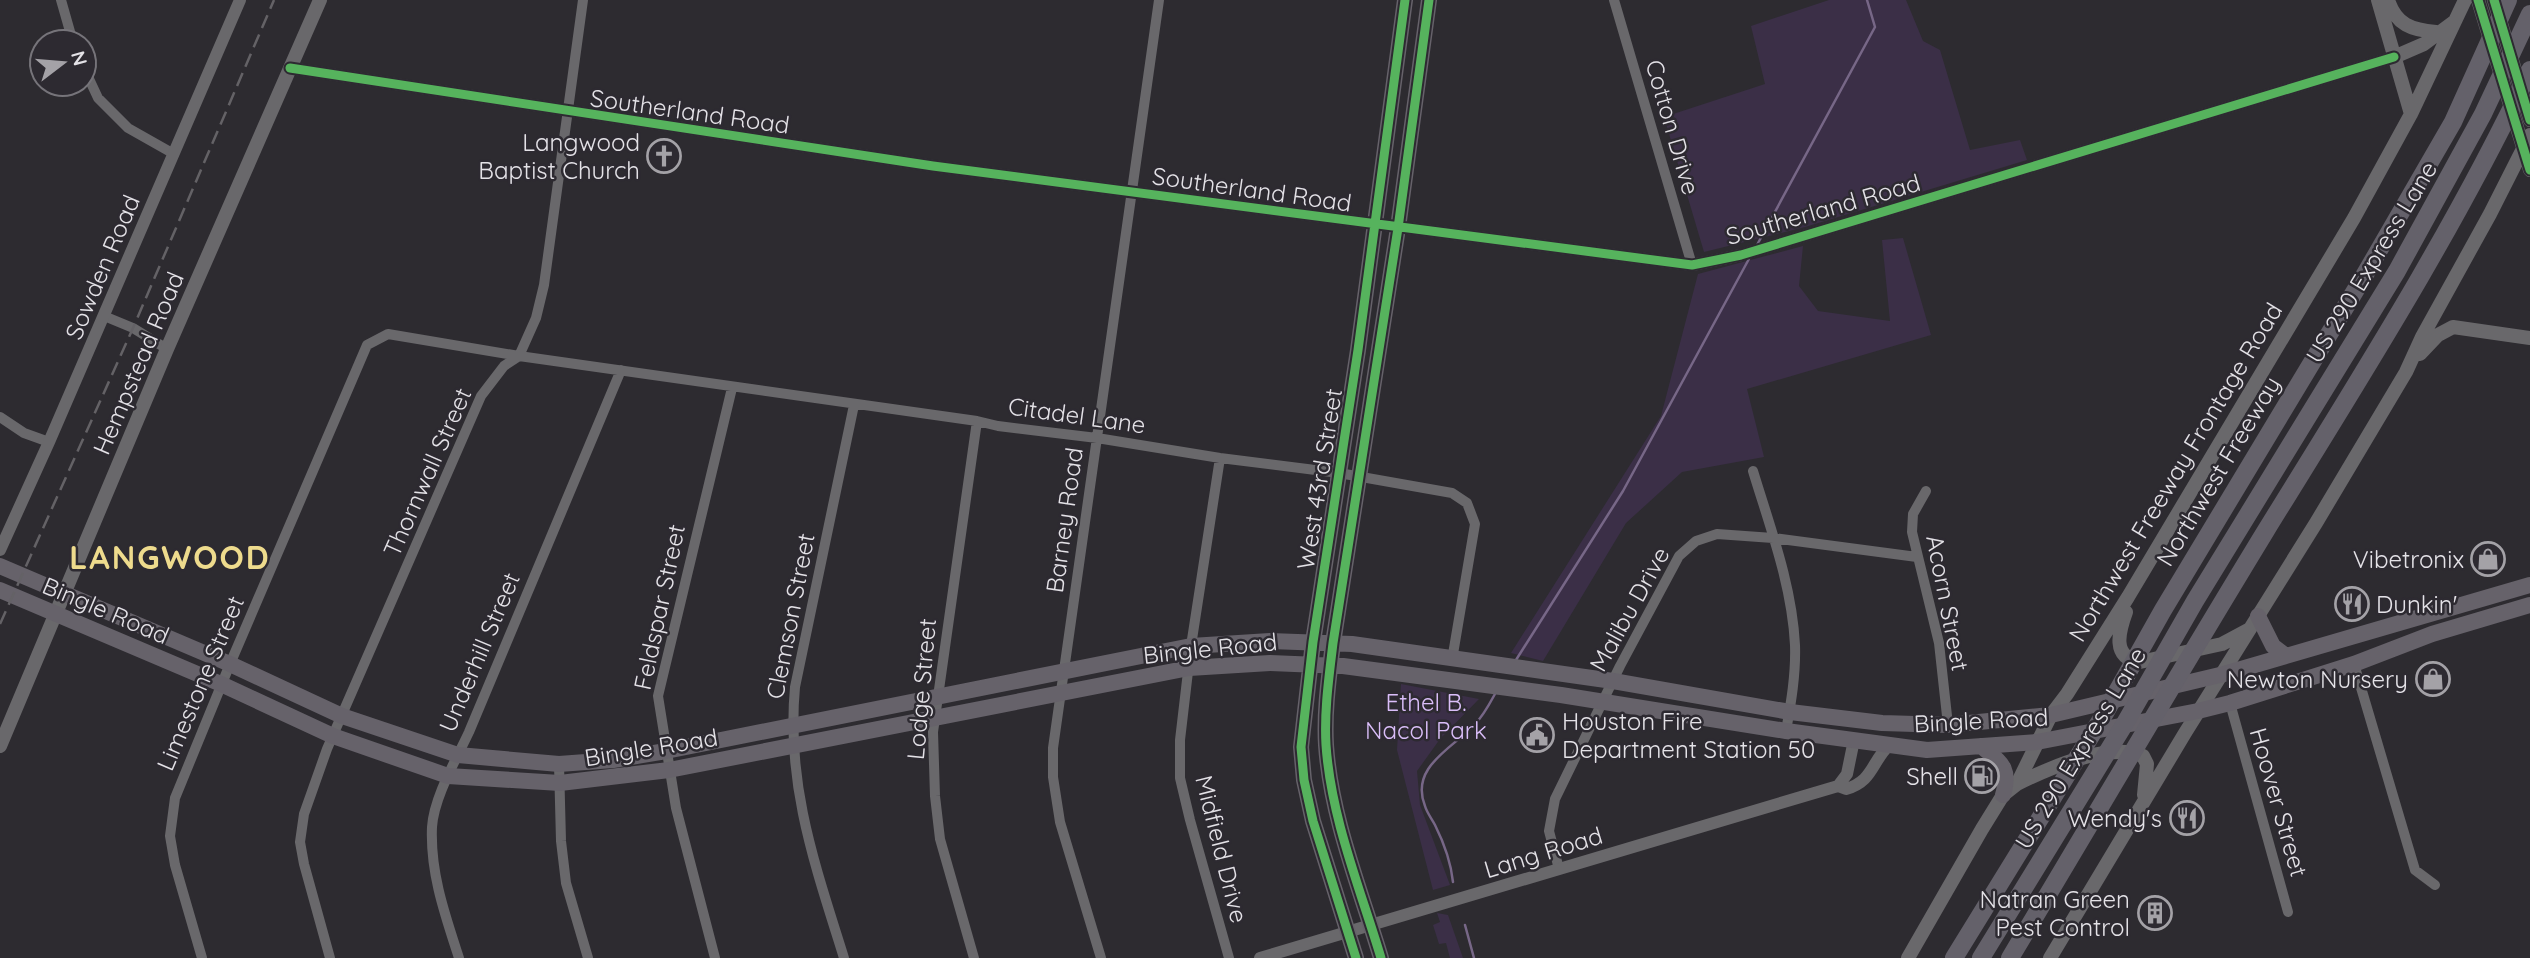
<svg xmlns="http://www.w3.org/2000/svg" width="2530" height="958" viewBox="0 0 2530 958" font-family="Quicksand,sans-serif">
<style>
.green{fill:#3b2f47}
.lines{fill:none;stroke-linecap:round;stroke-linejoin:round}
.stream{stroke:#776787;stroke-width:2.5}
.minor{stroke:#69686b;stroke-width:10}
.tertiary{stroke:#69686b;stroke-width:12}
.secondary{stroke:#69686b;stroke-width:14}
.primary{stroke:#66626a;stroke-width:16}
.motorway{stroke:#64616a;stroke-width:18}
.rail{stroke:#646266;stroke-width:2.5;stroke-dasharray:14 7;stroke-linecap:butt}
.cycleway-casing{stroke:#2d2a31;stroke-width:13}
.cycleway{stroke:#56b35d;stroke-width:9}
.labels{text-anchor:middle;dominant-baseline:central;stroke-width:5;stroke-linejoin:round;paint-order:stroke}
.street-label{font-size:24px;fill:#e4e2e7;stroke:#2d2a31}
.poi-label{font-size:24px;fill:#e4e2e7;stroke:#2d2a31;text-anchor:end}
.park-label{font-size:24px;fill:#dabef9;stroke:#2d2a31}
.district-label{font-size:32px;font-weight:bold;letter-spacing:2px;fill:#eedb8d;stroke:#2d2a31}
</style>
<rect width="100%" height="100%" fill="#2d2b30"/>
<path class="green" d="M1829 0H1906L1923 41 1940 50 1970 150 2020 140 2027 160 1805 227 1704 252 1664 117 1765 84 1751 26Z
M1903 238 1931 335 1747 389 1764 457 1682 472 1626 523 1543 661 1511 653 1661 416 1698 274 1803 246 1799 286 1818 311 1890 321 1882 240Z
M1401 684 1479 699 1440 739 1417 771 1420 805 1450 885 1433 890 1397 750Z
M1437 913 1448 915 1463 958H1450L1446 943 1439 944 1433 925 1440 922Z"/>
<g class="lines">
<path class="stream" d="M1757 245 1875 27 1867 0
M1516 660 1623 491 1750 257
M1453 882C1451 863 1444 843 1435 825 1432 819 1427 813 1425 806 1409 766 1455 747 1475 724 1484 715 1490 703 1496 692
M1465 925 1474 958"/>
<path class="minor" d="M61 0 73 42
M1614 0 1692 265
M84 68 98 98 128 128 174 154
M104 316 133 328 167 349
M0 417 24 433 49 442
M1220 458 1191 646 1180 740V778L1190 820 1229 958
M1753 471C1770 527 1792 585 1795 645 1796 674 1791 703 1786 731
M1926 491 1913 514 1912 532 1939 643 1948 725
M2354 664 2415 870 2435 885
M2230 703 2288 912
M559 764 561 841 566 883 588 958
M1559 869 1549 831 1555 799 1620 666 1679 556 1696 541 1717 534 1773 538 1917 557
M202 958 175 865 170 836 175 798 230 664 367 345 388 334 519 356 977 421 998 426 1097 438 1220 458 1339 473 1452 493 1467 503 1475 524 1452 660
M330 958 304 864 300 842 304 814 327 749 481 396 504 366 519 356 536 318 544 285 583 0
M459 958C445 915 430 873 432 827 434 797 456 760 469 732L621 370
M715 958 676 808 658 696 732 388
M844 958C815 865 786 785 795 687L854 405
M974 958 940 839 935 796 933 732 977 421
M1101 958 1060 822 1053 777V748L1159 0"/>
<path class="tertiary" d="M290 68 933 166 1692 265 1741 255 2394 57
M0 550 49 442 240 0
M1838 786 1846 789C1873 781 1871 763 1889 745
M1260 958 1838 786 1847 774 1854 740"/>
<path class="secondary" d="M2378 0 2411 114
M2388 0C2396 25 2412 30 2436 32
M2478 0 2530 170
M2494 0 2530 120
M2394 57 2424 44 2455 21
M2420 354 2438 335 2453 327 2530 338
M2126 612C2119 631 2111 658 2140 662L2222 644 2250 629
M0 746 167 349 320 0
M2017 784C2049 768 2109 742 2143 756L2147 764 2144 795
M1908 958 1982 829 2003 795 2017 784 2051 715 2067 694 2128 597 2354 218 2411 114 2465 0
M2050 958 2185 733 2316 523 2406 372 2422 337 2490 214 2530 135"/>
<path class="primary" d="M0 566 230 664 342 716 458 755 559 764 613 760 666 751 1191 646 1270 641 1352 644 1613 681 1790 712 1882 723 1948 725 2051 715 2224 674 2530 585
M0 590 221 684 333 736 448 776 560 783 669 770 1189 668 1270 663 1343 666 1561 695 1786 731 1927 750 2037 742 2198 711 2230 703 2354 664 2432 634 2530 605
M2258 616 2273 646 2286 656
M1981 746C2001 763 2011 767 2003 795
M1356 958 1313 821 1304 780 1301 747 1313 642 1358 350 1405 0
M1381 958C1360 888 1331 818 1326 745 1324 711 1329 677 1333 643L1398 228 1429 0"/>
<path class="motorway" d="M1954 958 2105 713 2163 610 2364 276 2453 122 2508 0
M1981 958 2124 725 2195 601 2397 271 2483 114 2530 14
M2010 958C2095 816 2179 673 2265 532 2358 381 2454 231 2530 70"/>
<path class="rail" d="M0 624 133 328 274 0"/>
<g class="cycleway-casing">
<path id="cycleway" d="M2478 0 2530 170
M2494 0 2530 120
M290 68 933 166 1692 265 1741 255 2394 57
M1356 958 1313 821 1304 780 1301 747 1313 642 1358 350 1405 0
M1381 958C1360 888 1331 818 1326 745 1324 711 1329 677 1333 643L1398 228 1429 0"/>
</g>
<use href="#cycleway" class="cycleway"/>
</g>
<defs>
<g id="church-ring" transform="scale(1.75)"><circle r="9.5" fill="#2d2a31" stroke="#a4a2a7" stroke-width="1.5"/><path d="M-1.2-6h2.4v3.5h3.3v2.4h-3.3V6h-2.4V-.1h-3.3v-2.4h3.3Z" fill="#a4a2a7"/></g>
<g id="shop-ring" transform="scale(1.75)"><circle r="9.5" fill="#2d2a31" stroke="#a4a2a7" stroke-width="1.5"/><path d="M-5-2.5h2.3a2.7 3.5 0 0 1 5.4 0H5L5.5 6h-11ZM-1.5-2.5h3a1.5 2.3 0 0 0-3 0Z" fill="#a4a2a7"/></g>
<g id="restaurant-ring" transform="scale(1.75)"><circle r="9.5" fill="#2d2a31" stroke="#a4a2a7" stroke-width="1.5"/><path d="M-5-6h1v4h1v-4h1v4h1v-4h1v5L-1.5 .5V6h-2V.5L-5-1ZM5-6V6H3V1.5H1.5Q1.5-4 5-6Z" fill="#a4a2a7"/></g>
<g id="civic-ring" transform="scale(1.75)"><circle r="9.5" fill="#2d2a31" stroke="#a4a2a7" stroke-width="1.5"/><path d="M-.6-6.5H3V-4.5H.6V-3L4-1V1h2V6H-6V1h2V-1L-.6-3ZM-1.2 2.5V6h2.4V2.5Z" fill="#a4a2a7"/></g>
<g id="fuel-ring" transform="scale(1.75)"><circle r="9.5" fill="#2d2a31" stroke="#a4a2a7" stroke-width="1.5"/><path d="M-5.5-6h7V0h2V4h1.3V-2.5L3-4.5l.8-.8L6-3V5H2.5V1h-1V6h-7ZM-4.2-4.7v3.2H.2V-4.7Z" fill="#a4a2a7"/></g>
<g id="building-ring" transform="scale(1.75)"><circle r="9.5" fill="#2d2a31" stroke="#a4a2a7" stroke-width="1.5"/><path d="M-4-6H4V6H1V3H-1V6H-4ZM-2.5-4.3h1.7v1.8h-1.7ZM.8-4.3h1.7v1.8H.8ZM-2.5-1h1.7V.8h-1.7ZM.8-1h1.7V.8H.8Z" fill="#a4a2a7"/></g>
</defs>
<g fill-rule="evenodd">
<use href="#church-ring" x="664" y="156"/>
<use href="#shop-ring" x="2488" y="559"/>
<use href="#restaurant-ring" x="2352" y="604"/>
<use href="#shop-ring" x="2433" y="679"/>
<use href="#civic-ring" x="1537" y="735"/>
<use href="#fuel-ring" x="1982" y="776"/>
<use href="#restaurant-ring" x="2187" y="818"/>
<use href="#building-ring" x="2155" y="913"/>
</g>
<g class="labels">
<g class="street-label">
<text transform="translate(690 111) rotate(8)">Southerland Road</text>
<text transform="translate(1673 127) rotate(74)">Cotton Drive</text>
<text transform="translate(1252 189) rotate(8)">Southerland Road</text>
<text transform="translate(1823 209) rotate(-16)">Southerland Road</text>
<text transform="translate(2371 262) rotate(-59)">US 290 Express Lane</text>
<text transform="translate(102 267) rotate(-67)">Sowden Road</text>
<text transform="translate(138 363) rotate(-67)">Hempstead Road</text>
<text transform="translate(1077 415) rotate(8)">Citadel Lane</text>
<text transform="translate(2218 471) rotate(-59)">Northwest Freeway</text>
<text transform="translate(427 472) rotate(-66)">Thornwall Street</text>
<text transform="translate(2175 472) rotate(-59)">Northwest Freeway Frontage Road</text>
<text transform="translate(1319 479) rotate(-81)">West 43rd Street</text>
<text transform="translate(1064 520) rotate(-82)">Barney Road</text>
<text transform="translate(1948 603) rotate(79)">Acorn Street</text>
<text transform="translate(659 607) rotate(-78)">Feldspar Street</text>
<text transform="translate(1629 609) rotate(-61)">Malibu Drive</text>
<text transform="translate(106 610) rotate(23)">Bingle Road</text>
<text transform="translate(790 616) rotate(-79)">Clemson Street</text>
<text transform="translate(1210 648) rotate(-6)">Bingle Road</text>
<text transform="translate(479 652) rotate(-67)">Underhill Street</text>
<text transform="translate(200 683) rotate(-67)">Limestone Street</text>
<text transform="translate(921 689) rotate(-85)">Lodge Street</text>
<text transform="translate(1981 720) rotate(-3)">Bingle Road</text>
<text transform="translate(651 747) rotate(-9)">Bingle Road</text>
<text transform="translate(2080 748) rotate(-59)">US 290 Express Lane</text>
<text transform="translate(2279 802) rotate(74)">Hoover Street</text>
<text transform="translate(1222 849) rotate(76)">Midfield Drive</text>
<text transform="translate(1543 852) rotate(-17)">Lang Road</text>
</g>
<g class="poi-label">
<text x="640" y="142">Langwood<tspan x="640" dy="28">Baptist Church</tspan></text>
<text x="2464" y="559">Vibetronix</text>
<text x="2376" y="604" text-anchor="start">Dunkin'</text>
<text x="2408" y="679">Newton Nursery</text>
<text x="1562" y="721" text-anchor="start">Houston Fire<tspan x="1562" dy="28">Department Station 50</tspan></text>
<text x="1958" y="776">Shell</text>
<text x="2162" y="818">Wendy's</text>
<text x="2130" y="899">Natran Green<tspan x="2130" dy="28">Pest Control</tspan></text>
</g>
<g class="park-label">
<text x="1426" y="702">Ethel B.<tspan x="1426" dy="28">Nacol Park</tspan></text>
</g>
<g class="district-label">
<text x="170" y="557">LANGWOOD</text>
</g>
</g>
<g transform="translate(63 63) rotate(74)"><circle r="33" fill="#2d2a31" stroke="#76747a" stroke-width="2"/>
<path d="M0-5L12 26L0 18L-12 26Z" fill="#a4a2a7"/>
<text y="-10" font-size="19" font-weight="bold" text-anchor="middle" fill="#e4e2e7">N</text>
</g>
</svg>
